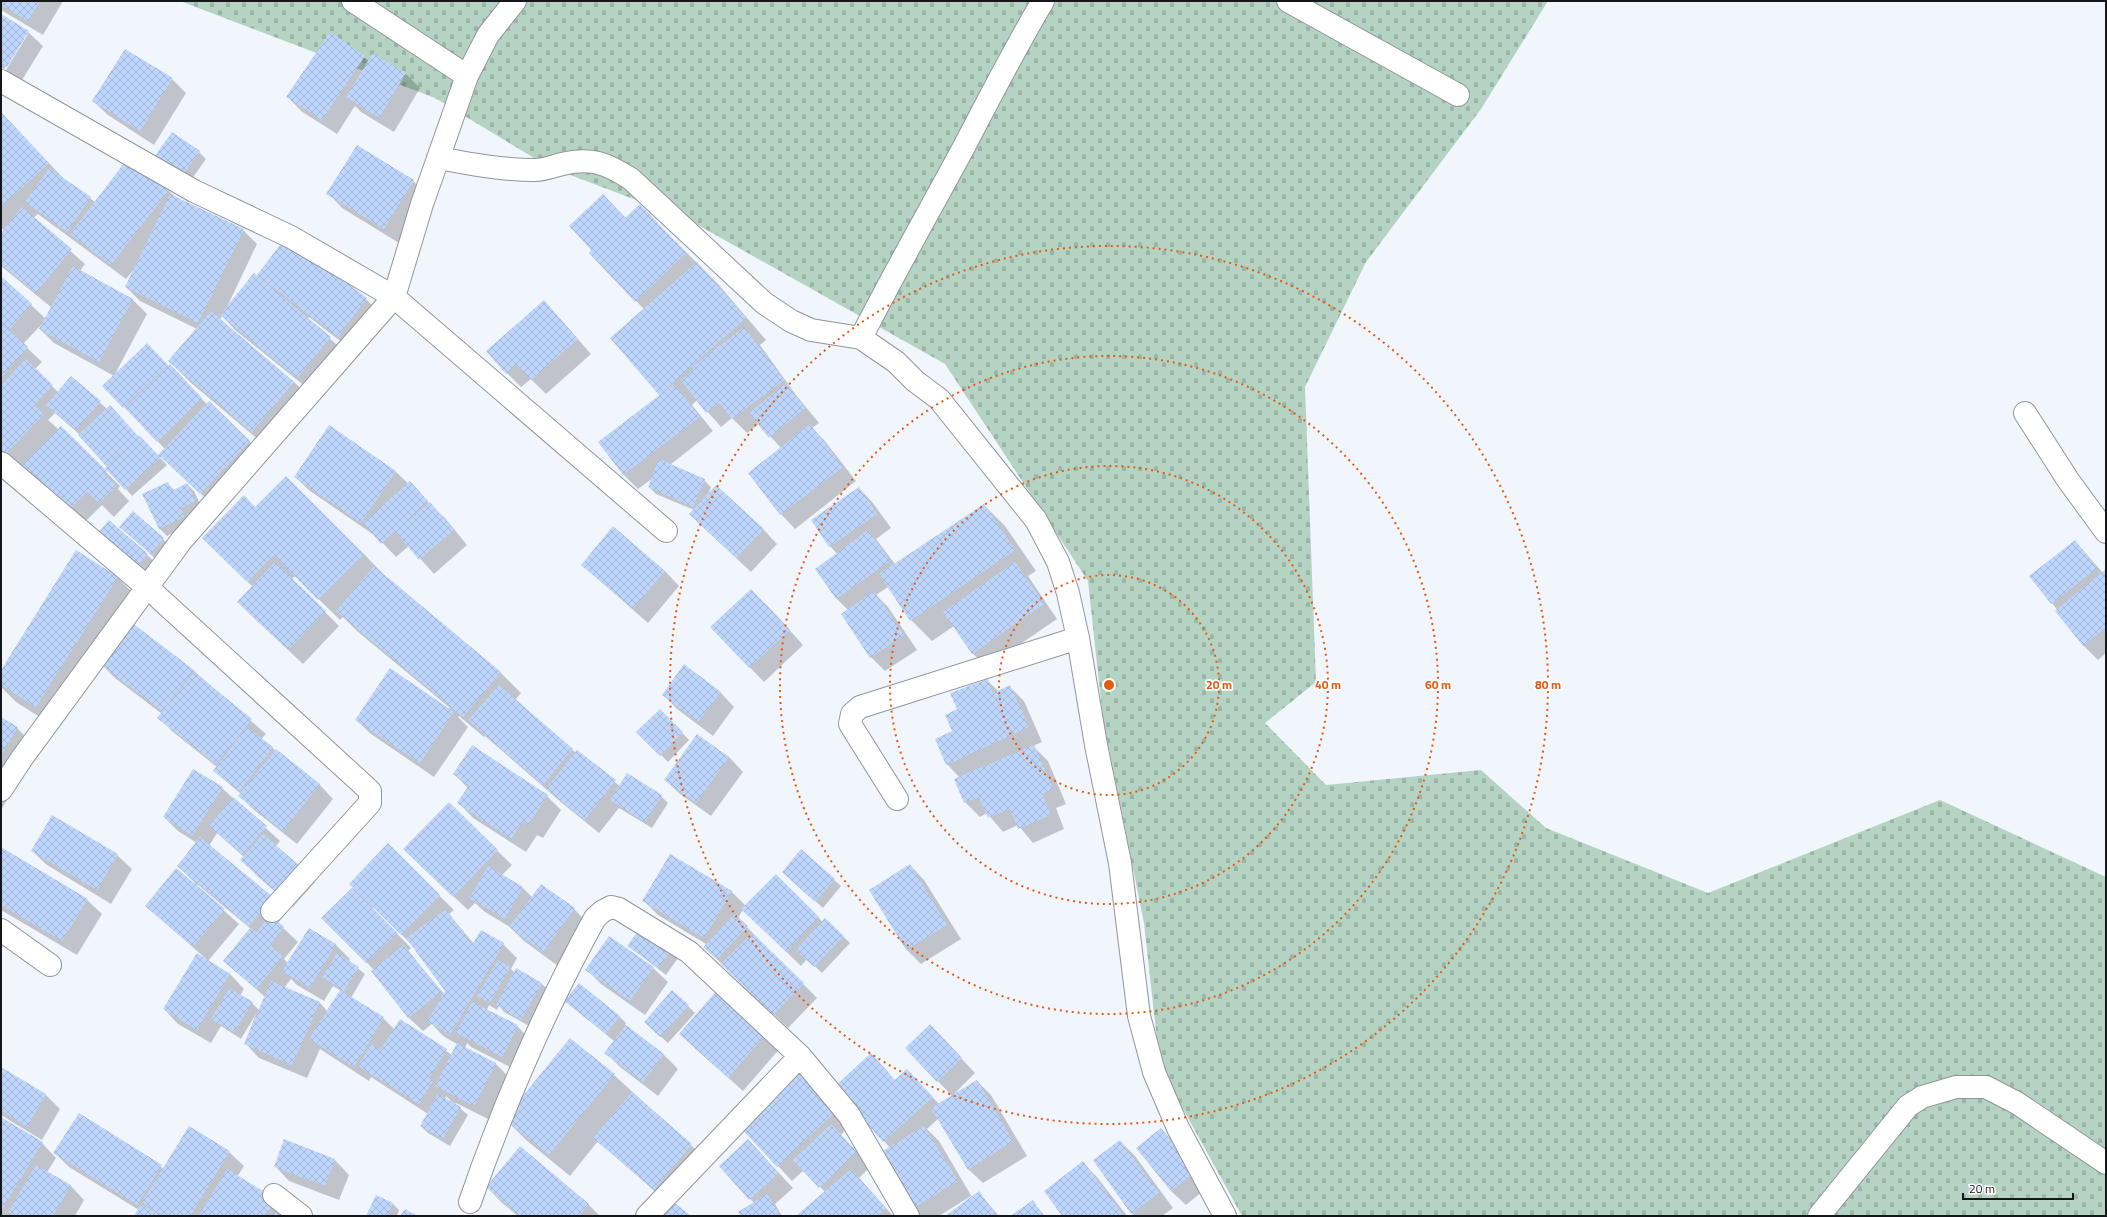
<svg xmlns="http://www.w3.org/2000/svg" width="2107" height="1217" viewBox="0 0 2107 1217" font-family="'Titillium Web',sans-serif">
<style>
.cemetery{fill:url(#cemetery-stones)}
.shadow{fill:#0003;fill-rule:evenodd}
.building{fill:url(#building-cross-hatch)}
.lines{fill:none;stroke-linecap:round;stroke-linejoin:round}
.minor-casing{stroke:#92969c;stroke-width:24}
.minor{stroke:#fff;stroke-width:22}
.ring{fill:none;stroke:#e8590c;stroke-width:2;stroke-dasharray:2 4}
.centre{fill:#e8590c;stroke:#fff;stroke-width:2}
.ring-label{font-size:12px;text-anchor:middle;font-weight:bold;fill:#e8590c;stroke:#fff;stroke-width:3.5;stroke-linejoin:round;paint-order:stroke}
</style>
<defs>
<pattern id="cemetery-stones" width="16" height="16" patternUnits="userSpaceOnUse"><rect width="16" height="16" fill="#b4d3c3"/><path d="M2 7V4a2 2 0 0 1 4 0v3zM10 15v-3a2 2 0 0 1 4 0v3z" fill="#9ab4a7"/></pattern>
<pattern id="building-cross-hatch" width="8" height="8" patternUnits="userSpaceOnUse"><rect width="8" height="8" fill="#bed6fb"/><path d="M0 0l8 8M0 8l8-8" fill="none" stroke="#a2b7d7"/></pattern>
</defs>
<rect width="100%" height="100%" fill="#f1f6fd"/>
<path class="cemetery" d="M180 1H1548L1481 109 1366 262 1305 387 1316 682 1265 723 1326 785 1481 770 1546 828 1708 893 1940 800 2106 877V1216H1242L1160 1067 1144 923 1103 719 1088 581 945 364 689 220 549 167 435 98Z"/>
<path class="shadow" d="M1 1H63L43 35 1 10Z
M1 15 28 32 43 46 22 80 6 70 28 34H26L4 69 1 67Z
M330 33 369 61 374 54 406 74 420 88 394 132 361 112 355 106 337 134 301 111 287 96Z
M172 79 186 93 154 145 108 115 93 101Z
M1 113 65 180 95 202 168 190 175 197 243 230 257 244 227 307 257 277 286 238 366 299 380 313 352 350 309 317 308 319 345 352 312 392 235 330 222 316 220 320 294 382 315 403 273 452 190 382 169 361 197 329 140 301 126 287 135 268 126 279 38 214 33 218 85 264 80 271 133 300 147 314 114 376 54 343 40 329 43 323 23 344 42 362 35 369 58 392 71 377 147 444 167 465 132 496 79 434 55 413 48 420 106 472 120 486 118 489 129 501 114 517 102 505 79 528 1 453V277L46 319 52 308 1 266V234L4 231 1 227Z
M199 152 206 159 189 183 156 157Z
M413 181 428 195 399 243 342 208 328 193Z
M603 195 626 218 661 227 718 284 766 340 760 345 796 395 819 423 812 428 824 440 856 481 795 529 781 514V448L759 424 747 433 732 418 721 427 697 400 692 405 713 431 670 465 704 480 711 487 708 495 763 529 777 544 751 572 705 529 694 510 656 494 649 487 653 478 638 489 624 475 599 442 661 395 611 338 644 309 636 301Z
M544 301 591 354 546 394 531 379 521 387 507 373Z
M147 345 207 404 209 402 264 456 215 507 174 469 165 449 104 386Z
M330 426 396 472 445 518 467 545 434 574 409 546 396 557 377 537 310 491 295 477Z
M167 483 174 490 187 484 194 491 202 508 187 515 191 524 167 536 160 529 144 495Z
M859 488 873 503 891 528 876 539 895 564 984 505 1005 526 1036 571 1028 576 1057 619 987 667 972 653 954 626 932 641 911 620 888 587 876 595 888 607 917 650 885 671 871 657 848 610 837 599 816 569 837 554 830 546 813 520Z
M256 508 364 554 384 575 500 672 521 693 515 700 576 753 620 786 661 796 668 803 652 828 619 808 599 833 562 803 485 736 484 737 459 716 458 717 468 727 434 777 371 734 356 720 450 708 358 632 343 617 340 620 295 576 292 579 339 626 303 664 253 617V587L203 538Z
M133 513 171 546 158 561 128 534Z
M109 521 155 562 140 579Z
M2075 541 2103 573 2106 571V653L2098 660 2083 645 2052 603Z
M582 565 665 571 679 586 648 623Z
M117 577 138 598 57 728 16 702 1 687V672Z
M766 604 803 645 764 682 711 627Z
M101 664 193 670 266 734 261 739 319 784 333 799 297 844 254 810 240 796 241 794 214 771 217 767 173 732 159 718 162 714 115 678Z
M987 680 999 692 1010 687 1024 701 1042 742 1033 746 1048 761 1066 804 1056 808 1064 829 1033 843 1018 825 1003 832 987 813 980 817 965 802 960 778 947 764 958 710Z
M720 692 734 707 713 736 677 709 663 694Z
M660 710 689 740 668 762 638 732Z
M1 718 17 728 38 749 1 810Z
M697 735 729 757 743 772 711 816 680 794 665 780Z
M454 774 547 796 561 810 543 838 537 835 526 852 473 818 459 803 468 788Z
M222 788 280 841 276 846 315 882 293 907 256 875 242 860 244 857 217 833 209 846 273 898 287 912 278 923 298 942 284 959 288 963 309 929 336 945 350 959 349 961 365 974 351 998 383 1018 394 1029 400 1020 452 1055 457 1044 443 1036 432 1024 423 1031 408 1017 374 970 323 918 354 887 388 845 454 910 449 914 474 944H503L517 958 511 969 515 973 542 984 549 990 529 1026 504 1012 499 1006 497 1010 489 1005 487 1010 517 1026 531 1040 516 1070 471 1047 467 1043 465 1048 495 1063 510 1078 488 1119 456 1103 455 1104 468 1115 450 1146 428 1133 421 1126 428 1114 371 1077 369 1081 320 1049 307 1078 259 1058 245 1043 256 1014 241 1039 221 1026 211 1043 178 1024 164 1009 205 958 146 906 195 883 178 866 197 843 178 831 164 817ZM198 885 251 929 224 961 265 997 259 1010 252 1003 240 996 244 989 230 974 208 961 239 924 196 886ZM374 907 411 944 446 991 444 994 408 951 411 948 372 908ZM291 979 297 985 324 1001 333 986 341 991 328 1012 320 1003 284 988ZM446 1096 452 1102V1103L445 1099Z
M449 804 512 865 502 875 523 888 532 897 574 909 588 923 558 966 524 941 510 927 485 912 475 903 468 910 419 864Z
M1 848 87 900 102 914 77 955 1 910Z
M32 851 117 855 132 869 111 904 47 865Z
M801 851 841 886 823 908 783 872Z
M910 865 924 880 961 939 921 964 907 950 870 890Z
M776 875 823 922 825 919 850 943 822 973 807 959 801 966 743 910 738 918 817 998 788 1028 704 947 706 944 658 915 644 901 731 891 746 906Z
M609 937 653 968 668 982 645 1015 601 984 587 970Z
M629 946 671 952 678 958 666 975Z
M718 991 781 1047 743 1091 680 1034Z
M565 1001 619 1016 626 1023 625 1025 664 1055 678 1069 658 1096 620 1067 606 1053 614 1041Z
M688 1006 695 1013 668 1043 652 1029Z
M944 1040 975 1073 954 1094 977 1081 991 1095 1027 1156 983 1183 968 1169 938 1119 927 1129 939 1141 972 1197 979 1193 999 1216H947L972 1198 971 1196 939 1216H920L913 1209 890 1148 884 1141 896 1081 907 1070 939 1104 952 1096 938 1081Z
M1 1068 46 1095 60 1109 42 1140 1 1115Z
M796 1072 848 1127 841 1135 870 1167 859 1178 893 1216H800L825 1192 804 1170 792 1181 740 1125Z
M614 1075 706 1159 671 1201 689 1216 669 1204 598 1141 570 1176 526 1140 505 1119Z
M79 1114 164 1169 229 1152 244 1166 237 1177 291 1216H135L139 1210 69 1167 55 1153Z
M1 1119 42 1143 56 1158 47 1172 70 1185 84 1200 75 1216H1Z
M1161 1129 1175 1143 1209 1186 1186 1205 1171 1191 1137 1148Z
M748 1140 793 1188 775 1204 782 1216H742L739 1212 754 1203 720 1166Z
M284 1141 335 1160 349 1175 339 1200 289 1181 275 1166Z
M1120 1141 1135 1156 1173 1208 1162 1216H1134L1094 1161Z
M520 1148 589 1205 600 1216H518L501 1202 487 1187Z
M1083 1163 1097 1177 1127 1216H1064Z
M1033 1202 1045 1216H1013Z
M392 1203 399 1210 397 1216H368Z"/>
<path class="building" d="M1 1H40L28 21 1 5Z
M1 14 29 31 7 67 1 63Z
M330 32 365 56 322 120 286 97Z
M125 49 173 78 140 131 92 101Z
M373 53 406 73 379 118 346 97Z
M1 112 49 163 1 207Z
M172 132 200 151 182 176 154 157Z
M357 145 414 180 384 229 326 194Z
M128 158 169 190 111 265 70 234Z
M49 168 91 197 67 232 25 202Z
M170 194 244 229 198 323 125 287Z
M603 194 625 218 640 204 686 253 635 302 589 253 591 250 569 226Z
M22 207 72 249 36 293 1 264V233Z
M286 237 367 298 338 337 257 275Z
M697 262 746 318 659 395 610 338Z
M73 266 133 299 99 362 39 329Z
M254 273 331 337 297 378 220 315Z
M1 276 32 304 9 330 1 323Z
M544 300 578 339 531 380 517 364 506 374 486 351Z
M211 311 294 382 252 432 168 361Z
M1 324 28 347 1 378Z
M744 327 784 380 732 419 719 403 706 413 681 380 694 370 692 367Z
M147 343 168 365 123 408 102 386Z
M26 359 53 385 34 405 44 414 4 456 1 453V385Z
M170 364 202 398 157 442 125 408Z
M71 376 101 401 76 430 46 405Z
M786 383 805 408 769 438 749 413Z
M674 384 700 417 623 475 598 442Z
M209 401 250 441 200 494 161 457 125 490 105 468 140 436 158 455Z
M110 405 139 437 106 466 78 435Z
M810 424 843 467 780 515 748 473Z
M329 425 396 471 361 523 294 477Z
M61 426 107 471 104 474 116 486 99 503 87 492 64 515 18 469Z
M659 459 705 479 693 507 648 487Z
M286 476 364 554 318 600 274 555 247 582 202 538 244 495 255 507Z
M410 481 428 501 400 528 430 502 454 530 419 560 395 531 381 544 363 523Z
M168 482 172 491 187 483 196 501 181 508 184 517 159 529 142 494Z
M716 485 764 529 736 558 689 514Z
M859 487 877 514 829 547 811 520Z
M984 504 1015 550 910 621 879 574Z
M133 511 164 538 151 554 119 527Z
M109 520 148 554 132 572 94 537Z
M613 526 665 571 633 609 581 565Z
M868 530 890 561 836 599 815 569Z
M2075 540 2097 568 2051 604 2029 576Z
M76 550 118 577 36 707 1 685V670Z
M275 562 326 611 288 650 237 602Z
M1015 562 1044 604 972 654 943 612Z
M374 566 501 672 463 717 336 611Z
M2106 569V627L2083 646 2055 611Z
M751 589 790 630 749 668 710 627Z
M874 591 904 635 870 658 841 614Z
M131 622 194 670 162 711 100 664Z
M684 664 721 692 698 722 662 695Z
M390 668 454 712 420 763 355 720Z
M194 672 252 719 216 764 157 718Z
M988 679 993 693 1010 685 1029 727 946 765 935 739 952 731 945 715 957 709 950 693Z
M499 685 573 749 543 785 468 720Z
M660 709 683 732 660 756 636 732Z
M1 717 18 727 1 755Z
M247 727 273 747 240 791 213 771Z
M697 734 729 757 696 803 664 780Z
M472 745 548 795 528 825 523 821 511 839 457 803 469 785 453 774Z
M1034 745 1053 789 1042 794 1051 815 1018 829 1010 809 988 818 979 797 964 803 954 779Z
M276 749 320 784 283 831 238 796Z
M577 750 616 780 585 820 546 789Z
M193 769 223 787 192 836 163 817Z
M627 773 662 795 645 822 610 800Z
M233 797 267 826 242 854 209 826Z
M449 802 498 850 453 897 403 849Z
M52 815 118 854 97 890 31 851Z
M263 834 301 867 278 894 240 860Z
M200 837 273 897 249 926 177 866Z
M388 843 440 895 401 935 349 884Z
M1 847 88 899 62 941 1 905Z
M801 849 835 879 815 902 782 872Z
M670 854 732 891 704 938 642 901Z
M910 864 947 925 906 950 869 890Z
M488 866 523 887 505 919 469 898Z
M176 868 225 909 193 947 145 906Z
M776 874 819 917 786 952 741 909Z
M541 884 575 908 543 952 509 927Z
M352 888 397 933 366 963 321 918Z
M446 909 472 945 481 930 504 943 450 1035 427 1021 445 991 406 938Z
M735 914 748 926 717 959 703 947Z
M271 915 284 927 270 945 283 957 256 989 223 961 250 928 256 932Z
M825 918 844 936 814 967 796 950Z
M309 928 336 944 310 988 282 971Z
M640 928 671 951 658 968 627 946Z
M752 933 804 983 773 1015 721 964Z
M609 936 654 967 630 1001 585 970Z
M404 945 441 992 408 1018 371 971Z
M197 953 230 974 197 1030 163 1009Z
M337 953 359 967 344 991 322 977Z
M498 960 510 967 490 1003 477 996Z
M516 968 542 983 521 1020 496 1005Z
M271 981 320 1002 292 1065 244 1044Z
M579 983 620 1016 606 1034 564 1001Z
M229 988 253 1002 234 1032 211 1019Z
M718 989 768 1032 728 1078 679 1034Z
M340 990 384 1017 354 1067 309 1039Z
M672 990 689 1005 660 1037 644 1022Z
M472 1002 518 1025 502 1057 456 1033Z
M400 1019 447 1049 429 1078 433 1081 419 1104 358 1066 371 1044 380 1050Z
M930 1024 962 1058 937 1082 905 1048Z
M626 1025 664 1054 643 1082 604 1053Z
M570 1038 615 1074 549 1155 504 1119Z
M457 1043 496 1063 474 1106 435 1086Z
M871 1053 895 1080 907 1069 933 1097 883 1142 834 1087Z
M1 1067 46 1094 27 1127 1 1110Z
M796 1070 835 1112 777 1167 738 1125Z
M977 1080 1013 1141 968 1170 931 1108Z
M632 1092 692 1144 654 1190 593 1138Z
M438 1094 461 1107 443 1139 420 1126Z
M79 1113 162 1165 137 1205 53 1153Z
M1 1117 43 1142 1 1211Z
M831 1124 857 1152 819 1188 793 1160Z
M189 1126 230 1151 190 1216H164L142 1202Z
M924 1126 958 1181 912 1209 878 1154Z
M1161 1128 1195 1172 1171 1191 1136 1148Z
M284 1139 335 1159 325 1186 274 1167Z
M748 1139 779 1173 749 1200 719 1166Z
M1120 1140 1159 1193 1131 1214 1093 1160Z
M520 1146 589 1204 579 1216H520L486 1187Z
M1083 1161 1124 1216H1062L1044 1191Z
M36 1165 71 1185 53 1216H15L8 1212Z
M227 1169 276 1199 265 1216H199Z
M851 1169 886 1208 877 1216H799L798 1214Z
M979 1191 997 1216H945Z
M767 1194 780 1215 741 1216 738 1212Z
M376 1195 393 1203 387 1216H366Z
M671 1200 691 1216H659Z
M1033 1200 1043 1216H1010Z
M141 1204 162 1216H134Z
M278 1207 292 1216H272Z
M405 1209 418 1216H400Z"/>
<g class="lines">
<g class="minor-casing">
<path id="minor" d="M353 1 467 76
M1288 1 1458 95
M1 81 194 191 291 237 394 297 666 531
M438 158C471 164 502 170 535 170 544 170 554 166 562 164 591 157 606 163 631 179L764 303 791 321 811 330 861 338 896 362 915 381 939 399 1036 520 1058 562 1068 593 1078 638 1096 745 1120 863 1139 1016 1154 1072 1178 1128 1225 1216
M861 338C894 273 930 210 965 145 990 97 1015 48 1043 1
M2025 413 2068 480 2106 532
M1 463 147 587 370 791V803L272 911
M1 790 22 758 181 541 394 297 422 204 467 76 488 35 515 1
M897 799 850 724 852 714 860 707 1078 638
M1 930 50 965
M274 1195 301 1216
M470 1202C504 1104 545 1009 595 918L603 911 611 907 619 909 689 952 800 1056 849 1115 908 1216
M647 1216 800 1056
M1819 1216 1908 1106 1922 1097 1956 1087H1986L2017 1103 2106 1163"/>
</g>
<use href="#minor" class="minor"/>
</g>
<g class="ring">
<circle cx="1109" cy="685" r="110"/>
<circle cx="1109" cy="685" r="219"/>
<circle cx="1109" cy="685" r="329"/>
<circle cx="1109" cy="685" r="439"/>
</g>
<circle cx="1109" cy="685" r="6" class="centre"/>
<g class="ring-label">
<text x="1219" y="689">20 m</text>
<text x="1328" y="689">40 m</text>
<text x="1438" y="689">60 m</text>
<text x="1548" y="689">80 m</text>
</g>
<rect width="2107" height="1217" fill="none" stroke="#151619" stroke-width="4"/>
<path d="M1963 1193v6h110v-6" fill="none" stroke="#151619" stroke-width="2"/>
<text x="1969" y="1193" font-size="12" fill="#151619" stroke="#ffffff" stroke-width="3" paint-order="stroke">20 m</text>
</svg>
